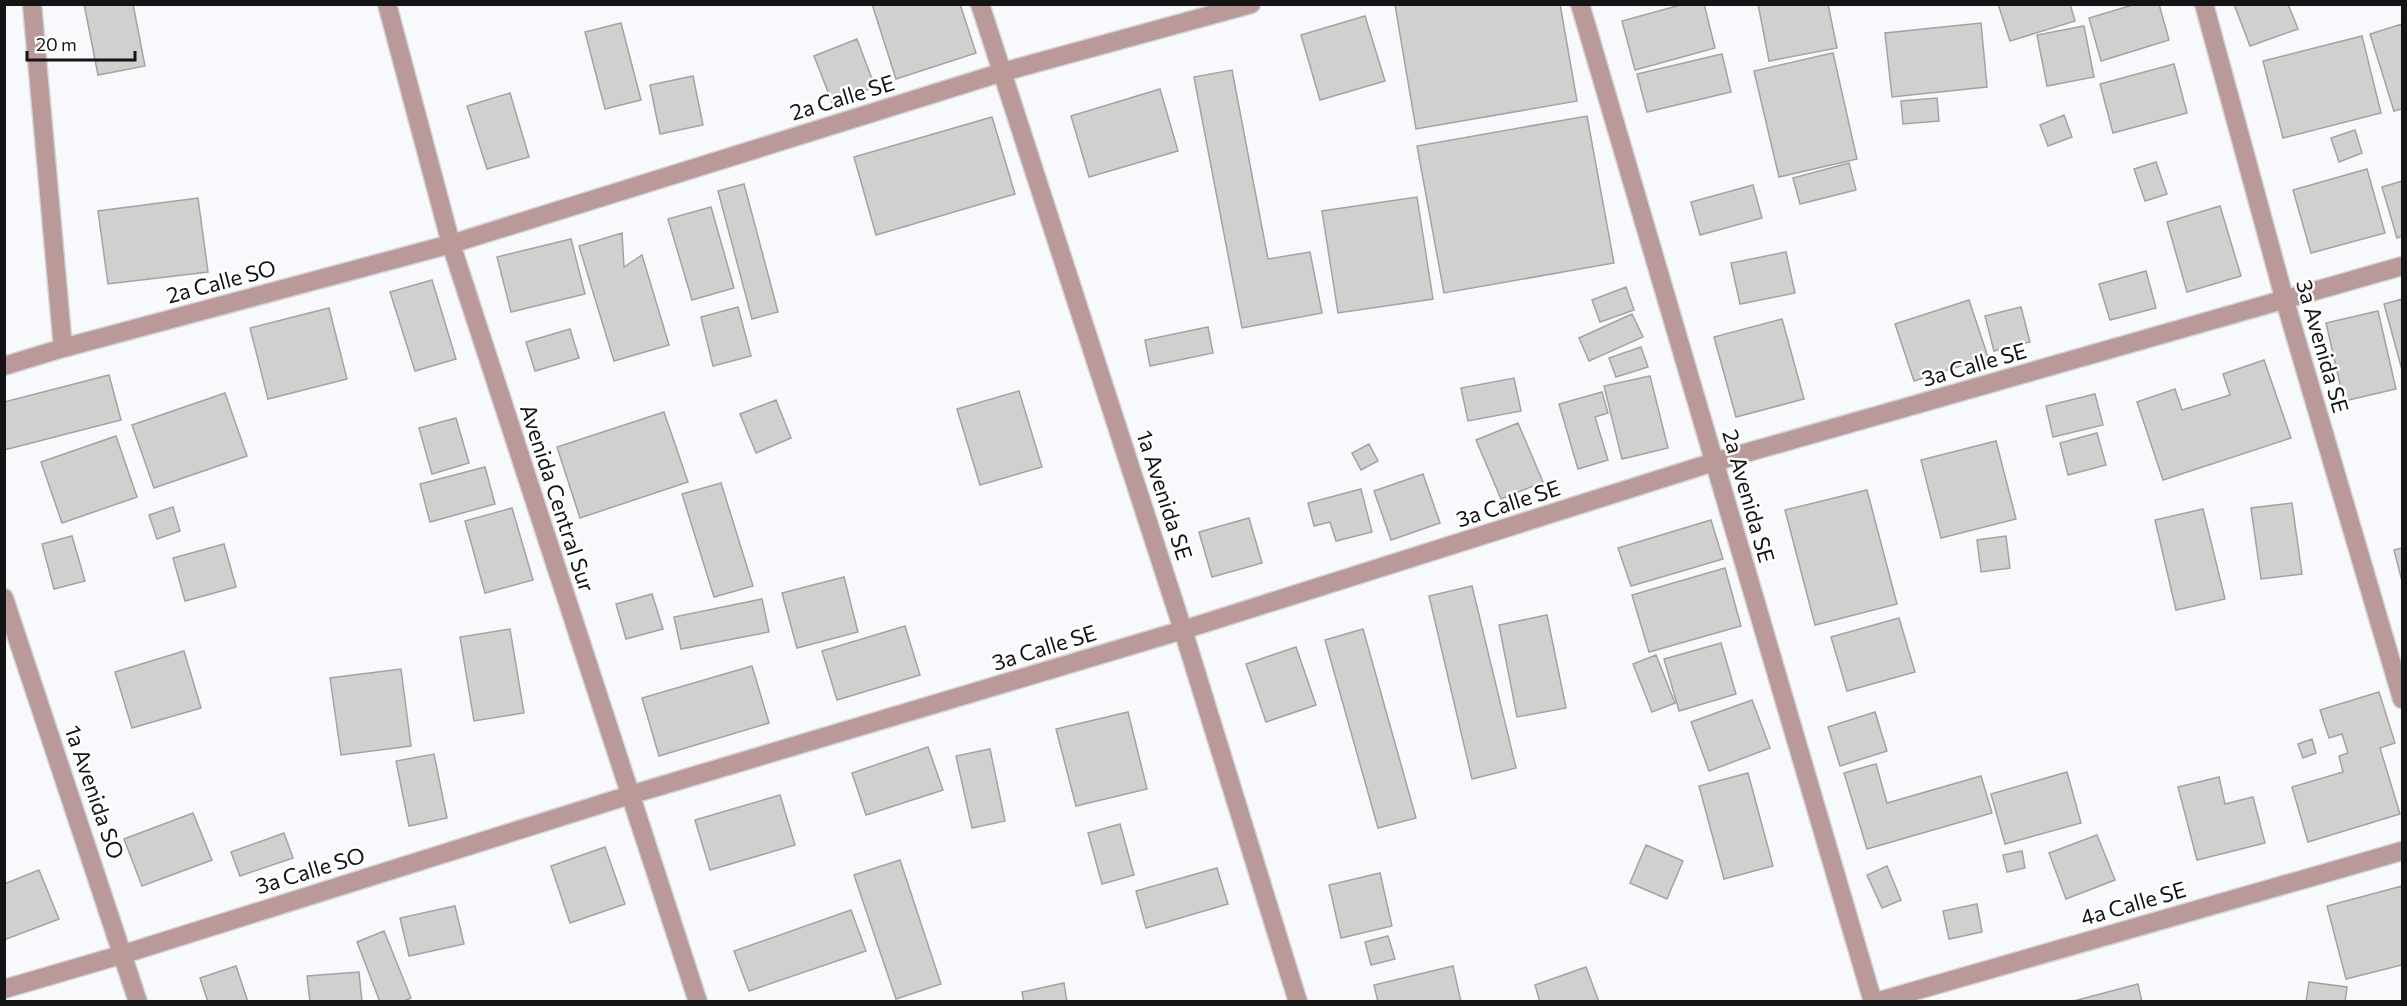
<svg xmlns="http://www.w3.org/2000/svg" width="2407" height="1006" viewBox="0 0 2407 1006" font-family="Commissioner,sans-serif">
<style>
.building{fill:#d2cfcf;stroke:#a6a2a2;stroke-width:1.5}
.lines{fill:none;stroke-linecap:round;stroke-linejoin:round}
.street-casing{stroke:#d4d4d7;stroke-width:21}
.street{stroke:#ba9999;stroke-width:18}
.labels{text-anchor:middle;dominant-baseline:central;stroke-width:5;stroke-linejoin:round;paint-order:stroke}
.street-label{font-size:22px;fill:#141415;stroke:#fff}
</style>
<rect width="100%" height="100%" fill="#f8f9fc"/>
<path class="building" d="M84 4H133L145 66 98 75Z
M872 4H960L976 53 896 79Z
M1560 4 1577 101 1416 129 1395 5Z
M1684 4H1704L1715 48 1635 70 1622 21Z
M1758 4H1828L1837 48 1769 61Z
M1998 4H2070L2075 21 2010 41Z
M2136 4H2159L2169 40 2101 61 2089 18Z
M2234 4H2288L2298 29 2250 46Z
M1365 16 1385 81 1320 100 1301 35Z
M621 23 641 100 605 109 585 32Z
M1981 23 1987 87 1892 97 1885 33Z
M2402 24V109L2394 111 2370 34Z
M2084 26 2094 77 2047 86 2037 35Z
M2362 36 2381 113 2283 138 2263 61Z
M857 39 875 87 832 102 814 56Z
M1833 53 1857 159 1779 177 1754 71Z
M1722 54 1731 92 1647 112 1637 74Z
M2174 64 2187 113 2113 133 2100 84Z
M1232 70 1268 259 1310 252 1322 313 1242 328 1194 77Z
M693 76 703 125 660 134 650 85Z
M1160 89 1178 151 1089 177 1071 116Z
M510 93 529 157 487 169 467 106Z
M1937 98 1939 121 1903 124 1901 101Z
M2064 115 2072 137 2048 146 2040 125Z
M1587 116 1614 263 1444 293 1417 146Z
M992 117 1015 194 876 235 854 157Z
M2355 130 2362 153 2339 162 2331 138Z
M2156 162 2167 194 2145 201 2134 169Z
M1849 163 1856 190 1800 204 1793 178Z
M2367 169 2385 233 2311 253 2293 190Z
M2402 181V236L2397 238 2382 187Z
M744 184 778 312 752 319 718 191Z
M1753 185 1762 218 1700 235 1691 202Z
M1417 197 1433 299 1338 313 1322 211Z
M198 198 208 272 108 284 98 211Z
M2220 206 2241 276 2187 292 2167 222Z
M711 207 734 288 692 300 668 219Z
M622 233 624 267 642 255 669 345 614 361 579 246Z
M571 239 585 294 511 312 497 257Z
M1786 252 1795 293 1740 304 1731 263Z
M2146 271 2156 308 2110 320 2099 284Z
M432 280 456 359 415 371 390 292Z
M1626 287 1634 310 1600 322 1592 300Z
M2402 299V370L2384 304Z
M1969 300 1988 357 1914 381 1895 324Z
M738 307 751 356 713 366 701 317Z
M2021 307 2030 342 1994 351 1985 316Z
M329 308 347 379 268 399 250 328Z
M2378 311 2396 389 2344 401 2326 323Z
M1632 314 1643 337 1589 361 1579 338Z
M1782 319 1804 399 1736 417 1714 337Z
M1208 327 1213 353 1150 366 1145 340Z
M570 329 579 358 535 371 526 342Z
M1641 347 1648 367 1616 377 1609 358Z
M2264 360 2291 438 2163 480 2137 402 2175 389 2182 410 2230 395 2223 374Z
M109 375 121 420 4 450V402Z
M1650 376 1668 448 1622 459 1604 386Z
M1514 378 1521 411 1468 421 1461 388Z
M1019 391 1042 467 980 485 957 409Z
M1602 392 1608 413 1595 417 1608 460 1578 469 1559 404Z
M225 393 247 456 154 488 132 425Z
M2095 394 2103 425 2053 437 2046 406Z
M776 400 791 438 756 453 740 414Z
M664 412 688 482 580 518 557 447Z
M456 418 469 463 432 474 419 428Z
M1518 423 1543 482 1501 499 1476 440Z
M2097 433 2106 465 2068 475 2060 443Z
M116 436 137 497 62 523 41 462Z
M1996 441 2016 519 1941 538 1921 460Z
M1369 444 1378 461 1361 470 1352 453Z
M485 467 495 504 430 522 420 484Z
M1423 474 1440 523 1391 540 1374 491Z
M721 483 753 586 714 597 682 494Z
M1361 489 1372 532 1336 541 1330 522 1314 526 1308 503Z
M1867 490 1897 604 1815 625 1785 510Z
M2292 503 2302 574 2261 579 2251 508Z
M173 507 180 531 157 539 149 515Z
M512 508 533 580 485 593 465 521Z
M2203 509 2225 599 2176 610 2155 520Z
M1249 518 1262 563 1212 577 1199 532Z
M1711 520 1723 559 1631 586 1618 548Z
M72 536 85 581 54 589 42 544Z
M2006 536 2010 568 1981 572 1977 540Z
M224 544 236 587 185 601 173 558Z
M2402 548V581L2394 550Z
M1725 568 1741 626 1649 652 1632 595Z
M844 577 858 632 797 648 782 593Z
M1472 586 1516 768 1472 779 1429 596Z
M652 594 663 629 626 639 616 604Z
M762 599 769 632 681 649 674 617Z
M1547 615 1566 708 1517 717 1499 625Z
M1899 618 1915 672 1847 691 1831 637Z
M905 626 920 675 837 700 822 651Z
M510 629 524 713 474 721 460 637Z
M1363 629 1416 818 1378 828 1325 640Z
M1721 643 1736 694 1679 711 1664 659Z
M1296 647 1316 705 1266 722 1246 664Z
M184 651 201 708 132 728 115 672Z
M1656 655 1675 703 1652 712 1633 664Z
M752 666 769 723 659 756 642 698Z
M401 669 411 746 341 755 330 678Z
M2379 692 2395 743 2380 748 2400 814 2308 842 2292 787 2343 772 2339 756 2348 753 2342 734 2329 738 2320 710Z
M1752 700 1770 748 1709 771 1691 722Z
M1128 712 1147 789 1076 806 1056 729Z
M1875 712 1887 751 1840 766 1828 727Z
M2312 739 2316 753 2303 758 2298 744Z
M928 747 943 790 866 815 852 773Z
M990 749 1005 821 972 828 956 756Z
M434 754 447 818 409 826 396 761Z
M1876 764 1887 803 1981 776 1992 813 1867 849 1844 773Z
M2067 772 2081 823 2005 844 1991 794Z
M1748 773 1773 866 1724 879 1699 786Z
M2219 777 2225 804 2253 797 2265 843 2197 860 2178 787Z
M780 795 795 845 710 870 695 820Z
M193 813 212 860 142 886 124 839Z
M1120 824 1134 875 1102 884 1088 833Z
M284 833 293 858 240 876 231 852Z
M2097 835 2115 880 2066 899 2049 853Z
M1646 845 1683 861 1667 899 1630 883Z
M605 847 625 904 570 923 551 866Z
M2022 851 2025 868 2007 872 2003 855Z
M900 860 941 984 896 999 854 875Z
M1887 866 1901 900 1882 908 1867 875Z
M1217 868 1228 904 1146 928 1136 891Z
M39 870 59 919 4 940V884Z
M1380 873 1392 926 1341 938 1329 885Z
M2402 886V965L2346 979 2327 906Z
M1977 904 1982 932 1949 939 1943 911Z
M455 906 464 944 409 956 400 918Z
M851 910 866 951 749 991 734 951Z
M384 931 411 998 402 1002H380L357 942Z
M1388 936 1395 959 1371 965 1365 942Z
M236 966 248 1002H208L200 978Z
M1453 966 1461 1002H1378L1374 985Z
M1586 967 1599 1002H1540L1535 985Z
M359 972 362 1002H310L307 976Z
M2309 982 2347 987 2345 1002H2306Z
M1064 983 1067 1002H1024L1022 992Z
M2138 984 2142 1002H2070Z"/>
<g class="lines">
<g class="street-casing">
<path id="street" d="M32 4 63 348
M387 4 451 244 698 1002
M980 4 1183 630 1298 1002
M1580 4 1873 1002
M2204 4 2285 301 2402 699
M4 366 63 348 451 244 1003 72 1251 4
M4 598 138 1002
M4 989 124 954 630 795 1183 630 1714 462 2402 266
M1876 1002 2402 851"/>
</g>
<use href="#street" class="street"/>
</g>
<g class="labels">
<g class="street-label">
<text transform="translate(842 97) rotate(-17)">2a Calle SE</text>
<text transform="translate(221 281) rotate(-15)">2a Calle SO</text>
<text transform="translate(2323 346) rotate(74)">3a Avenida SE</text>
<text transform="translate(1974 364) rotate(-16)">3a Calle SE</text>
<text transform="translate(1165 495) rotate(72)">1a Avenida SE</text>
<text transform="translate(1749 496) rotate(74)">2a Avenida SE</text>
<text transform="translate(558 498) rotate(72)">Avenida Central Sur</text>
<text transform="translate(1508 503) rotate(-18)">3a Calle SE</text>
<text transform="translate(1044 647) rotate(-17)">3a Calle SE</text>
<text transform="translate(95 792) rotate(71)">1a Avenida SO</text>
<text transform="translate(310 870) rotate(-17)">3a Calle SO</text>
<text transform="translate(2133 903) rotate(-16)">4a Calle SE</text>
</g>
</g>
<rect width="2407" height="1006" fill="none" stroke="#141415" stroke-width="12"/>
<path d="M27 51v9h108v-9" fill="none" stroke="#141415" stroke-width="3"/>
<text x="36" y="51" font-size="18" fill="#141415" stroke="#ffffff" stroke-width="4.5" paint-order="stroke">20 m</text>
</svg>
